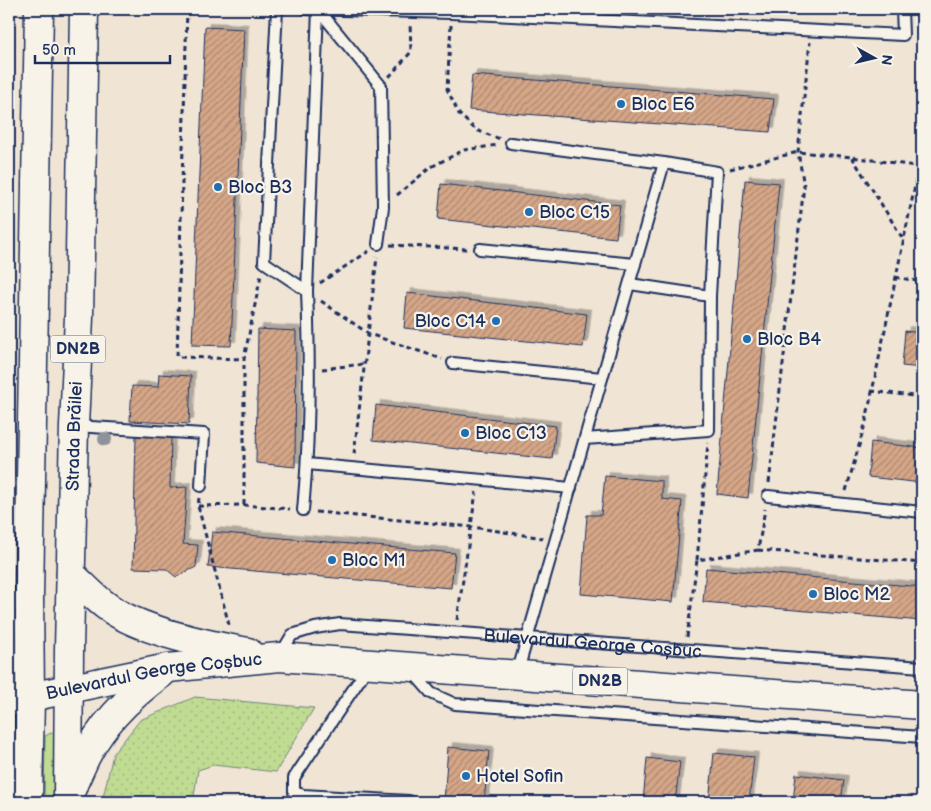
<svg xmlns="http://www.w3.org/2000/svg" width="931" height="811" viewBox="0 0 931 811" font-family="'Balsamiq Sans',sans-serif">
<style>
.grass{fill:#c0db92;stroke:#6e8578}
.park{fill:url(#park-dots);stroke:#6e8578}
.building{fill:url(#building-hatch);stroke:#1b2f5e;filter:url(#shadow)}
.lines{fill:none;stroke-linecap:round;stroke-linejoin:round}
.lane-casing{stroke:#1b2f5e;stroke-width:14}
.secondary-casing{stroke:#1b2f5e;stroke-width:31}
.primary-casing{stroke:#1b2f5e;stroke-width:31}
.path{stroke:#1b2f5e;stroke-width:3;stroke-dasharray:5 4;stroke-linecap:butt}
.lane{stroke:#f7f3e8;stroke-width:10}
.secondary{stroke:#f7f3e8;stroke-width:28}
.primary{stroke:#f7f3e8;stroke-width:28}
.tree{fill:#8d9399}
.poi-dot{fill:#1f6fb2;stroke:#f7f3e8;stroke-width:2}
.labels{text-anchor:middle;dominant-baseline:central;stroke-width:4.5;stroke-linejoin:round;paint-order:stroke}
.shield{fill:#f7f3e8;stroke:#5d6a87;stroke-width:1}
.shield-label{font-size:16px;font-weight:bold;fill:#1b2f5e}
.poi-label{font-size:18px;fill:#1b2f5e;stroke:#f7f3e8;text-anchor:start}
.street-label{font-size:18px;fill:#1b2f5e;stroke:#f7f3e8}
</style>
<defs>
<pattern id="park-dots" width="8" height="8" patternUnits="userSpaceOnUse" patternTransform="scale(1.25)"><rect width="8" height="8" fill="#c0db92"/><path d="M2 2h.1M6 6h.1" fill="none" stroke="#a4bc80" stroke-width="1.8" stroke-linecap="round"/></pattern>
<pattern id="building-hatch" width="6" height="6" patternUnits="userSpaceOnUse" patternTransform="scale(1.25)"><rect width="6" height="6" fill="#d5a687"/><path d="M-1 1l2-2M0 6l6-6M5 7l2-2" fill="none" stroke="#ac8872"/></pattern>
<filter id="shadow"><feDropShadow dx="4.5" dy="-4.5" stdDeviation="0" flood-color="#0004"/></filter>
</defs>
<rect width="100%" height="100%" fill="#f0e4d5"/>
<filter id="ink" filterUnits="userSpaceOnUse"><feTurbulence type="fractalNoise" baseFrequency=".02" numOctaves="2"/><feDisplacementMap in="SourceGraphic" scale="10" xChannelSelector="R" yChannelSelector="G"/><feConvolveMatrix kernelMatrix="1 2 1 2 8 2 1 2 1" color-interpolation-filters="sRGB"/></filter>
<g filter="url(#ink)">
<path class="grass" d="M51 733H56L59 802H44L45 736Z"/>
<path class="park" d="M195 697 314 708 276 772 213 765 198 770 193 802H102L113 754 140 720Z"/>
<path class="building" d="M205 27 244 29 231 346 192 345Z
M472 75 774 99 770 132 469 110Z
M745 180 779 183 748 498 717 494Z
M441 184 620 205 616 238 438 219Z
M407 293 587 314 583 347 404 328Z
M258 329 296 331 295 467 256 463Z
M905 331 922 333V368L902 366Z
M159 374 191 376 189 424 130 421 132 386 158 387Z
M376 405 556 426 552 459 373 440Z
M136 436H171L170 488 187 487 183 544 198 545 196 567 176 577 166 569 133 568Z
M871 442 922 448V483L868 477Z
M605 476 662 481V499L682 501 673 602 581 594 587 515H601Z
M212 532 455 553 451 588 208 567Z
M706 568 922 587V621L703 602Z
M448 747 489 751 484 802H444Z
M714 753 754 757 749 802H709Z
M647 758 680 762 675 802H643Z
M796 774 844 780 841 802H793Z"/>
<g class="lines">
<g class="lane-casing">
<g id="lane">
<path d="M277 9 264 262 307 291C310 365 310 437 303 510"/>
<path d="M306 9 451 13 903 35 902 9"/>
<path d="M318 9 381 86 383 207 378 244"/>
<path d="M511 143 664 163 717 172 710 296 709 430 585 439"/>
<path d="M480 249 635 264"/>
<path d="M630 284 710 296"/>
<path d="M307 291 318 9"/>
<path d="M453 363 602 378"/>
<path d="M75 426 204 434 201 486"/>
<path d="M307 464 571 488"/>
<path d="M768 496 922 512"/>
<path id="s1" d="M280 655 292 635 315 628 340 624C534 639 728 654 922 667"/>
<path d="M368 667 294 778V792L303 795 409 801"/>
<path d="M418 670 417 677 431 693 455 704 922 737"/>
<path d="M517 674 664 163"/>
</g>
</g>
<g class="secondary-casing">
<path id="secondary" d="M9 702 30 697"/>
</g>
<g class="primary-casing">
<g id="primary">
<path d="M71 574C82 584 93 596 105 605 137 630 208 645 248 652"/>
<path id="s2" d="M30 697 168 668 279 657 922 705"/>
<path d="M72 788C74 781 78 774 81 767 98 727 128 698 162 673"/>
<path d="M28 802 30 697 29 598 39 9"/>
<path id="s3" d="M68 802 69 649 74 426 79 317 84 9"/>
</g>
</g>
<path class="path" d="M187 9 177 357 244 359
M451 25 447 89 459 114 476 130 500 139
M389 77 411 52 410 23
M13 98V9
M852 157 903 239
M730 169 798 152 852 157 922 167
M397 195 431 167 464 150 498 145
M390 245 467 249
M895 277 922 282
M320 283 369 251
M321 301 369 334 442 359
M322 369 363 364
M871 391 922 397
M354 454 377 257
M769 483 804 186 798 152 810 42
M846 491 866 421 922 152
M199 498 198 506 229 625
M244 505V359L261 275
M198 506 244 505 290 509
M316 512 472 527 543 538
M758 550 922 563
M697 560 708 443
M457 620 476 492
M687 637 697 560 758 550 765 509"/>
<use href="#lane" class="lane"/>
<use href="#secondary" class="secondary"/>
<use href="#primary" class="primary"/>
</g>
<circle class="tree" cx="105" cy="439" r="7"/>
</g>
<g class="poi-dot">
<circle cx="621" cy="104" r="5"/>
<circle cx="218" cy="187" r="5"/>
<circle cx="529" cy="212" r="5"/>
<circle cx="496" cy="321" r="5"/>
<circle cx="747" cy="339" r="5"/>
<circle cx="465" cy="433" r="5"/>
<circle cx="332" cy="560" r="5"/>
<circle cx="813" cy="594" r="5"/>
<circle cx="466" cy="776" r="5"/>
</g>
<g class="labels">
<g class="shield">
<rect x="50.5" y="335.5" width="55" height="27" rx="4"/>
<rect x="572.5" y="667.5" width="55" height="27" rx="4"/>
</g>
<g class="shield-label">
<text x="78" y="349">DN2B</text>
<text x="600" y="681">DN2B</text>
</g>
<g class="poi-label">
<text x="631" y="104">Bloc E6</text>
<text x="228" y="187">Bloc B3</text>
<text x="539" y="212">Bloc C15</text>
<text x="486" y="321" text-anchor="end">Bloc C14</text>
<text x="757" y="339">Bloc B4</text>
<text x="475" y="433">Bloc C13</text>
<text x="342" y="560">Bloc M1</text>
<text x="823" y="594">Bloc M2</text>
<text x="476" y="776">Hotel Sofin</text>
</g>
<g class="street-label">
<text stroke="none"><textPath href="#s3" startOffset="366">Strada Brăilei</textPath></text>
<text stroke="none"><textPath href="#s1" startOffset="326">Bulevardul George Coșbuc</textPath></text>
<text stroke="none"><textPath href="#s2" startOffset="126">Bulevardul George Coșbuc</textPath></text>
</g>
</g>
<rect width="931" height="811" fill="none" stroke="#f7f3e8" stroke-width="30"/>
<rect x="15" y="15" width="901" height="781" fill="none" stroke="#1b2f5e" stroke-width="2" filter="url(#ink)"/>
<g transform="translate(874 58) rotate(98)" stroke="#f7f3e8" stroke-width="4" paint-order="stroke">
<path d="M0-4L9 19L0 12L-9 19Z" fill="#1b2f5e"/>
<text y="-8" font-size="14" font-weight="bold" text-anchor="middle" fill="#1b2f5e">N</text>
</g>
<path d="M35 55v8h135v-8" fill="none" stroke="#1b2f5e" stroke-width="2.5"/>
<text x="42" y="55" font-size="15" fill="#1b2f5e" stroke="#f7f3e8" stroke-width="4" paint-order="stroke">50 m</text>
</svg>
